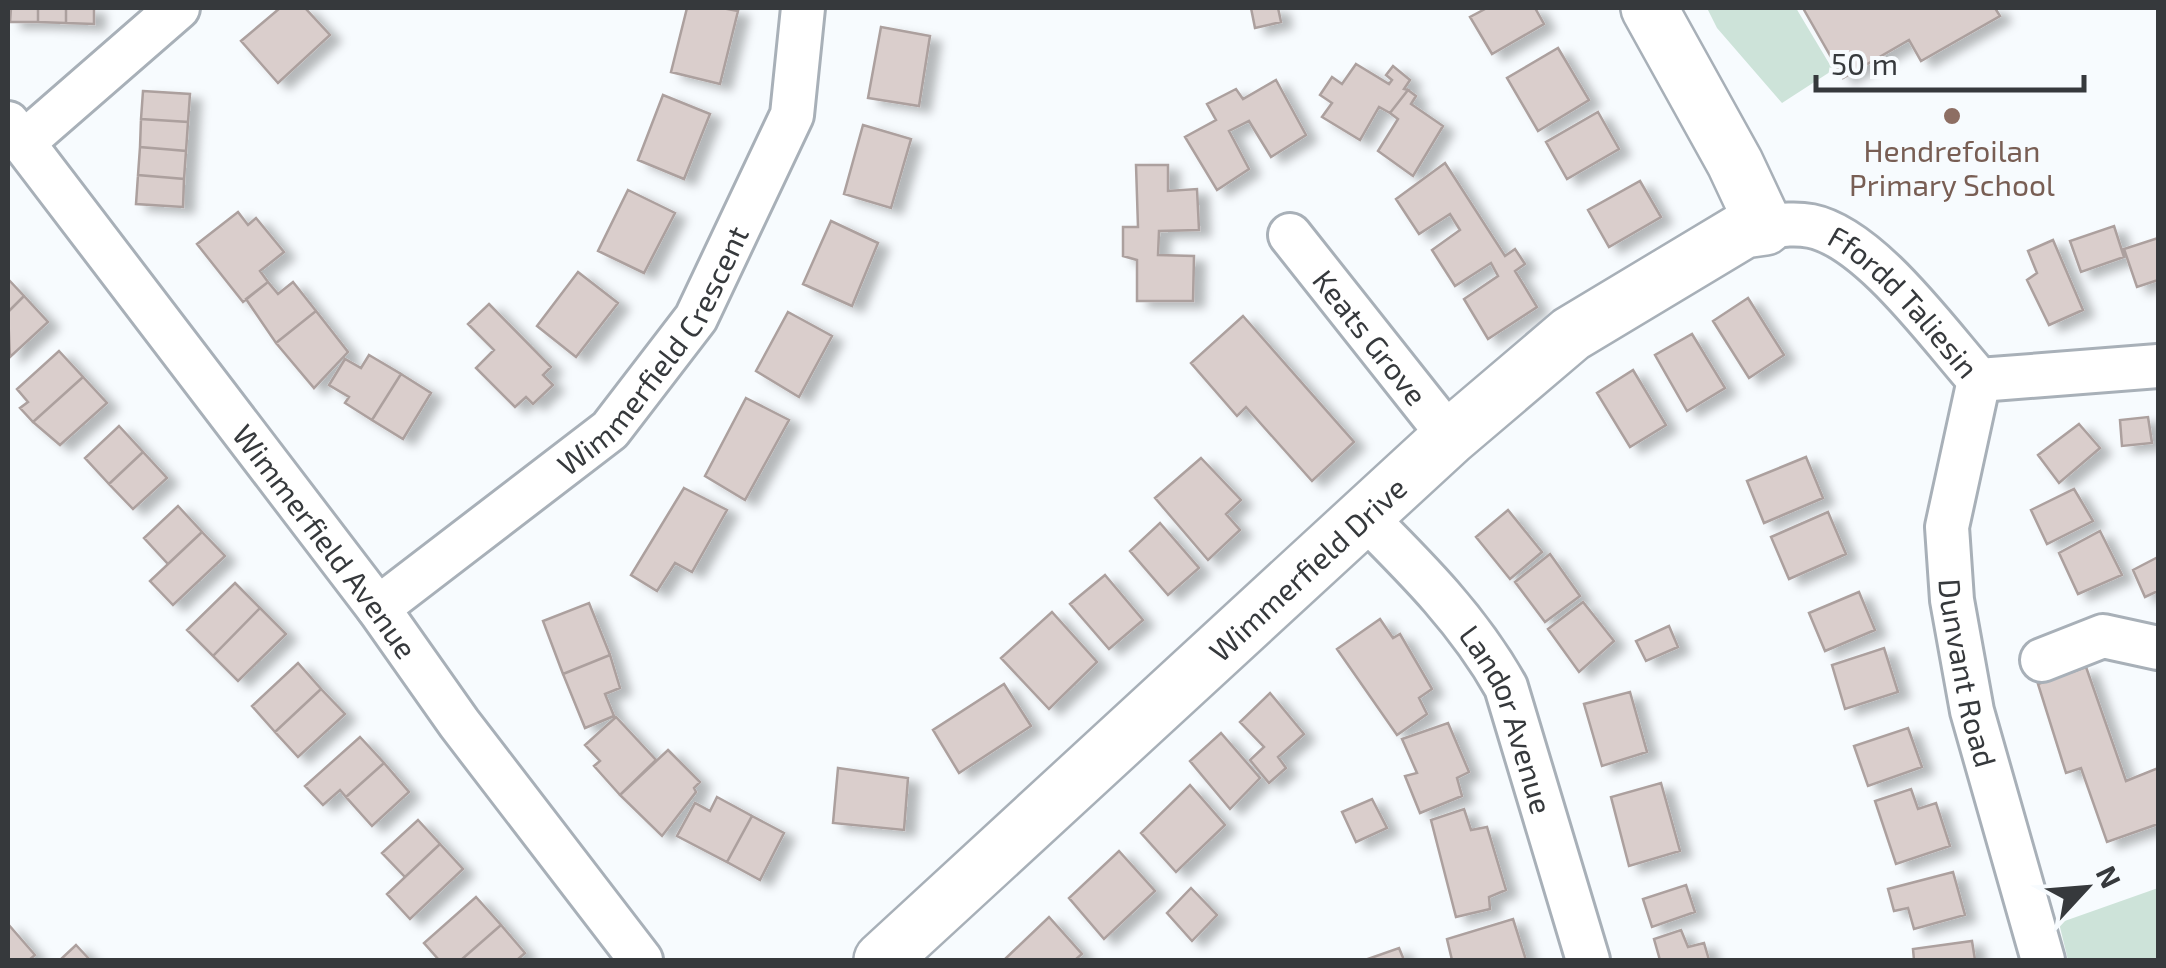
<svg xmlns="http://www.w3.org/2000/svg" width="2166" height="968" viewBox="0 0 2166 968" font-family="'Exo 2',sans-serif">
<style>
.green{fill:#cde3d9}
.building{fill:#dacecc;stroke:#aca09e;stroke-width:2.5;filter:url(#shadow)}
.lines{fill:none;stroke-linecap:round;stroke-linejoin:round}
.street-casing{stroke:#a8b0b8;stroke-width:48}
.secondary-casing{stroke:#a8b0b8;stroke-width:60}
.street{stroke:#fff;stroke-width:42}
.secondary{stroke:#fff;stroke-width:55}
.education-dot{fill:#8d6e63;stroke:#f7fbfe;stroke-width:4}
.labels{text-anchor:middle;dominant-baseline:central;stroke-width:8;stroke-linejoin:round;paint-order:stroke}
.education-label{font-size:30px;fill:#785e54;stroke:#f7fbfe}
.street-label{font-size:30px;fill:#36393c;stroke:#f7fbfe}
</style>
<defs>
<filter id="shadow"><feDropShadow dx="11" dy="6" stdDeviation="5" flood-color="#0004"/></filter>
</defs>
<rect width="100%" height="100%" fill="#f7fbfe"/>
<path class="green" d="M1707 8H1796L1833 70 1782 103 1717 28Z
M2158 888V960H2068L2059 923Z"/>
<path class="building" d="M11 8H38V22H10Z
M38 8H66V23L38 22Z
M66 8H94V24L66 23Z
M280 8H305L330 35 278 83 241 41Z
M687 8H722L738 11 720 84 671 72Z
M1251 8H1278L1281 22 1255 28Z
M1487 8H1535L1544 24 1492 54 1470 17Z
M1803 8H1995L2000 16 1921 61 1909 40 1843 78Z
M881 27 930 36 919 106 868 98Z
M1558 48 1589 100 1538 131 1507 78Z
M1356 64 1389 84 1392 80 1386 75 1393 66 1410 80 1404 89 1408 90 1390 113 1379 107 1360 140 1322 117 1332 103 1320 95 1332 77 1342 84Z
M1276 80 1306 135 1271 157 1249 121 1229 131 1249 169 1217 190 1185 137 1216 120 1207 104 1236 89 1243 99Z
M1408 90 1416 96 1411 104 1443 126 1413 176 1378 151 1398 119 1390 113Z
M143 91 190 94 188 122 141 119Z
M663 95 710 114 684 179 638 160Z
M1598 112 1619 149 1567 179 1546 142Z
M141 119 188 122 186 151 140 147Z
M863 125 911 139 891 208 844 194Z
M140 147 186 151 184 179 138 175Z
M1445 163 1505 256 1515 249 1525 264 1515 271 1537 307 1488 339 1464 299 1498 276 1491 263 1455 286 1432 250 1460 230 1450 214 1419 234 1396 199Z
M1136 165H1168V191L1197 189 1199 230 1159 231 1158 255 1194 256 1193 301H1137V260L1123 256V227H1138Z
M138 175 184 179 183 207 136 204Z
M1640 181 1661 217 1609 247 1588 210Z
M628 190 675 213 644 273 598 251Z
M238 212 248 225 256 218 284 252 260 271 268 282 243 302 197 244Z
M831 221 878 243 852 306 803 284Z
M2114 226 2124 257 2081 272 2070 241Z
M2158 238V280L2137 287 2124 249Z
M2053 240 2083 310 2049 325 2027 280 2037 273 2028 251Z
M578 272 618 303 576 357 537 326Z
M8 279 24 296 8 312Z
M268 282 278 294 293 282 316 311 276 343 246 299Z
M24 296 48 322 10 357 8 312Z
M1748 298 1784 355 1749 378 1713 321Z
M489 304 551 367 543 375 553 385 533 404 526 397 515 407 476 368 494 350 468 324Z
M316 311 348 352 314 388 276 343Z
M788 312 832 336 799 397 756 371Z
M1243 316 1354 442 1312 481 1246 407 1237 416 1191 363Z
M1692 334 1725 388 1687 411 1655 355Z
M59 351 83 377 33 422 20 408 28 402 17 389Z
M369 355 401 374 372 420 345 403 349 397 329 385 345 359 361 368Z
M1633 370 1666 425 1630 447 1597 393Z
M401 374 431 393 403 439 372 420Z
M83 377 107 403 60 445 33 422Z
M746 398 789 420 745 500 705 476Z
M2148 417 2152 443 2122 446 2120 420Z
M2079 424 2100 448 2059 483 2038 455Z
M119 426 143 452 109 484 85 458Z
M143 452 167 478 133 509 109 484Z
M1806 457 1823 498 1764 523 1747 481Z
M1201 458 1241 500 1226 514 1240 530 1208 560 1155 498Z
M684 488 727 510 692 572 675 563 657 591 631 575Z
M2074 489 2093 521 2047 544 2031 510Z
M178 506 202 532 168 564 144 538Z
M1508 510 1542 552 1510 579 1476 537Z
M1828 512 1846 554 1789 579 1771 537Z
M1160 523 1199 568 1168 595 1130 551Z
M2100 531 2122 575 2078 594 2059 553Z
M202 532 225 556 173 605 150 581Z
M1550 554 1580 596 1545 622 1515 582Z
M2158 557V591L2145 597 2133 570Z
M1105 575 1143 620 1109 649 1070 604Z
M235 583 260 608 213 656 187 630Z
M1859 592 1875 630 1825 651 1809 613Z
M1583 602 1614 641 1579 672 1548 629Z
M589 603 610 655 563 674 543 621Z
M260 608 286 634 238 681 213 656Z
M1052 612 1097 662 1049 709 1001 658Z
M1380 619 1393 638 1400 634 1432 689 1419 698 1427 714 1397 735 1337 649Z
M1669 626 1678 647 1646 661 1636 641Z
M1884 648 1898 692 1845 709 1832 665Z
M610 655 620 688 605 694 614 716 585 728 563 674Z
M298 663 321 689 275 732 252 706Z
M2086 667 2126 781 2158 768V824L2107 842 2081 768 2066 773 2038 684Z
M1004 684 1031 726 959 773 933 730Z
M321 689 345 714 298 757 275 732Z
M1630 692 1647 752 1602 766 1584 704Z
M1270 693 1304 734 1278 757 1286 768 1269 783 1250 760 1264 747 1240 722Z
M616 717 656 760 620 795 594 766 600 761 585 745Z
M1448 723 1469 772 1457 778 1462 796 1420 813 1405 776 1417 773 1402 739Z
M1908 728 1922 767 1868 786 1854 746Z
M1221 733 1260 778 1230 809 1190 761Z
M360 737 384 763 346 797 340 790 323 805 305 786Z
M668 750 700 782 694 788 696 792 662 836 620 795Z
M384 763 409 792 372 826 346 797Z
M838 768 908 778 904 830 833 823Z
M1661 783 1680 851 1629 866 1611 797Z
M1190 785 1225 825 1176 872 1141 833Z
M1911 789 1918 809 1936 803 1950 846 1896 864 1875 801Z
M717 797 752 816 727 862 677 836 695 803 710 811Z
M1372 799 1387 828 1356 842 1342 812Z
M1464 809 1471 830 1487 827 1506 890 1489 897 1490 909 1456 917 1431 820Z
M752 816 784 833 760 880 727 862Z
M418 820 440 844 405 877 382 853Z
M440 844 463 869 410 919 387 894Z
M1119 851 1155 891 1104 939 1069 898Z
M1953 872 1965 915 1914 929 1908 908 1894 911 1888 889Z
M1686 885 1695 912 1652 927 1643 899Z
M1191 888 1217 915 1192 941 1167 913Z
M476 897 501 925 461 960H439L424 943Z
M1049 917 1082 954 1075 960H1004Z
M1513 919 1526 960H1452L1447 939Z
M8 924 35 955 29 960H8Z
M501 925 525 953 517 960H461Z
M1681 930 1688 947 1704 943 1709 960H1660L1654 939Z
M1972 941 1975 960H1914L1913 949Z
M76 945 90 960H60Z
M1399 948 1404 960H1365Z"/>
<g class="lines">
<g class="street-casing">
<g id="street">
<path id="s1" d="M8 123 378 608 459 723 641 960"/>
<path d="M24 142 178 8"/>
<path id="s2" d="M1765 227C1781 225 1795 223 1811 226 1870 238 1939 335 1979 380L2158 366"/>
<path id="s3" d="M1290 235 1450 437"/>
<path id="s4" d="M1979 380 1947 527 1952 600 1972 711 2043 960"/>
<path id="s5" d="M1365 517C1418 570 1469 621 1506 687L1588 960"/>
<path id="s6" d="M378 608 610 430 696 318 792 115 803 8"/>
<path d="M2042 660 2103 636 2158 648"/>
</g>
</g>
<g class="secondary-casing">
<g id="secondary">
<path id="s7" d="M882 960 1450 437 1571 334 1744 230 1765 227 1735 163 1649 8"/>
</g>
</g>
<use href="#street" class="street"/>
<use href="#secondary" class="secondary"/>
</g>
<circle class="education-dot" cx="1952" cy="116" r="10"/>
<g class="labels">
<g class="education-label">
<text x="1952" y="150">Hendrefoilan<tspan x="1952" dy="34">Primary School</tspan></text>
</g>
<g class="street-label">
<text stroke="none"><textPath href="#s2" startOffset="168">Ffordd Taliesin</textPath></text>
<text stroke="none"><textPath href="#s3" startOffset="130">Keats Grove</textPath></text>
<text stroke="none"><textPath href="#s6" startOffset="382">Wimmerfield Crescent</textPath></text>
<text stroke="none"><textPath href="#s1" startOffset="525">Wimmerfield Avenue</textPath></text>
<text stroke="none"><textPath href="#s7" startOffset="578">Wimmerfield Drive</textPath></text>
<text stroke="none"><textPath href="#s4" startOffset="298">Dunvant Road</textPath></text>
<text stroke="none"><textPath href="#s5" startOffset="252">Landor Avenue</textPath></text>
</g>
</g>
<rect width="2166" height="968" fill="none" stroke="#36393c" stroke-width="20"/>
<g transform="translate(2086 888) rotate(64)" stroke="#f7fbfe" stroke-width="8" paint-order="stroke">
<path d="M0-8L18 38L0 25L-18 38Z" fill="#36393c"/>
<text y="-15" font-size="28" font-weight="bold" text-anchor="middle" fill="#36393c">N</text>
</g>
<path d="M1816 75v15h268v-15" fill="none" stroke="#36393c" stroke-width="5"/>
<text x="1831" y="75" font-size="30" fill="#36393c" stroke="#f7fbfe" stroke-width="8" paint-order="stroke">50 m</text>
</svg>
